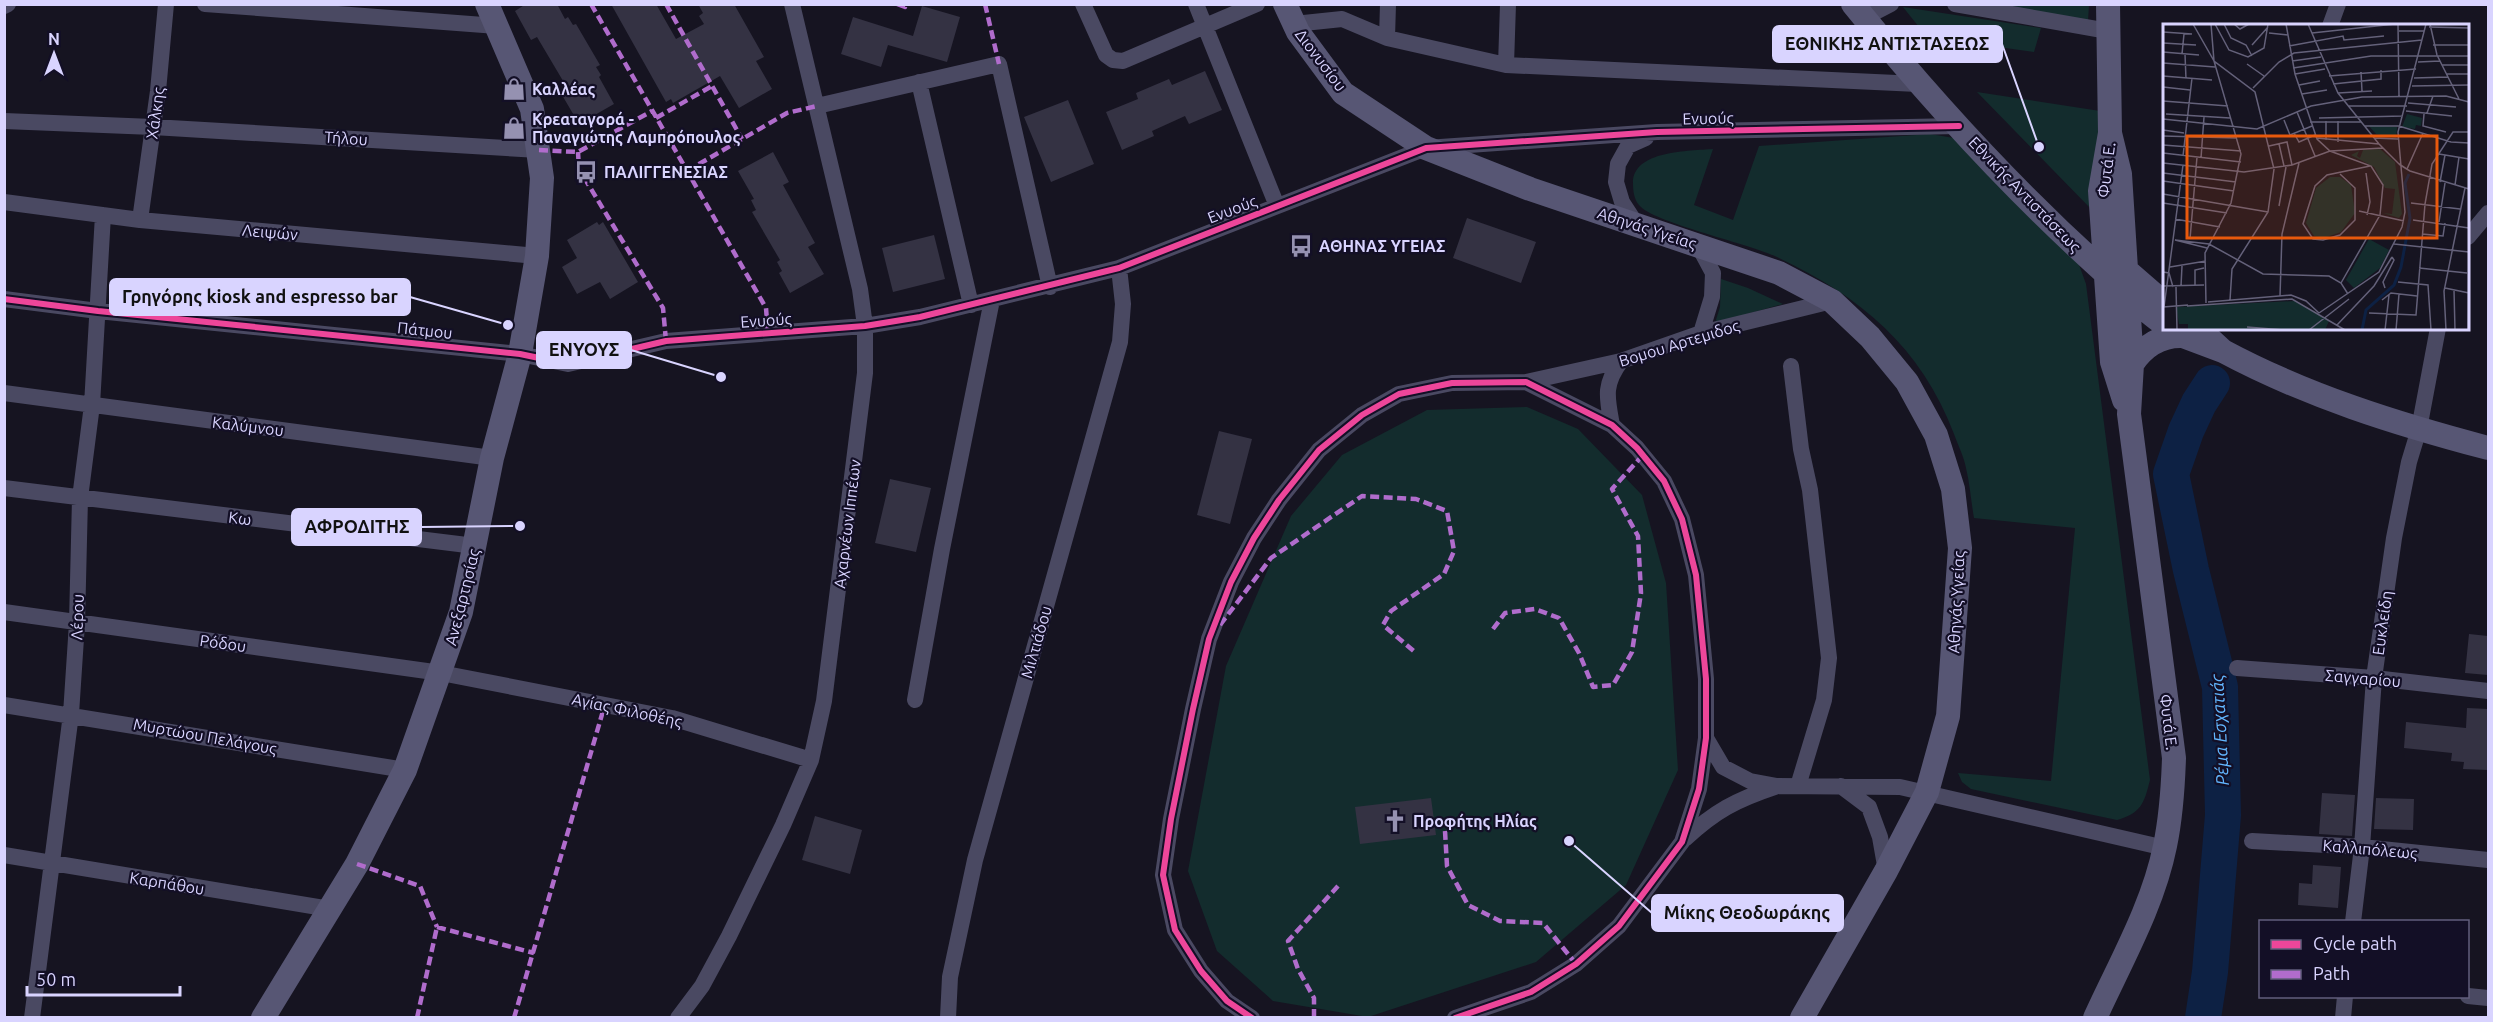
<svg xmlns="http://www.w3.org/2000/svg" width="2493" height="1022" viewBox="0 0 2493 1022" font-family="Ubuntu,sans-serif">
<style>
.green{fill:#132c2d}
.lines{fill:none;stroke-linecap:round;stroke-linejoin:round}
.river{stroke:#0d2144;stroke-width:36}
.building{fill:#343243}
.street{stroke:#4a4962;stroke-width:16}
.secondary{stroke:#575674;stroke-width:24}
.quiet{stroke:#b06ccc;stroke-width:4.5;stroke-dasharray:9 4.5;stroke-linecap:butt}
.cycleway-casing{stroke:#130f26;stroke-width:10}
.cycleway{stroke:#ed469a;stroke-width:6}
.labels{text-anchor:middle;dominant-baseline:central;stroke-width:4.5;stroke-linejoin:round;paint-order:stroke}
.street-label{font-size:16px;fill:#d9d4ff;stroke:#130f26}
.poi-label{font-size:16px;font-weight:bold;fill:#d9d4ff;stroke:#130f26;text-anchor:start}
.water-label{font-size:18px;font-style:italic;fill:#62b6ff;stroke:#130f26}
.inset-river{fill:none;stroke:#0d2144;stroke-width:3}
.inset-road{fill:none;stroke:#64617a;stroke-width:1.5}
.view{fill:#e8590c;fill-opacity:0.15;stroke:#e8590c;stroke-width:3}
.inset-edge{fill:none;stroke:#d9d4ff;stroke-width:3}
.leader{fill:none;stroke:#d9d4ff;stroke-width:2}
.callout-dot{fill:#d9d4ff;stroke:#130f26;stroke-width:2}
.callout{fill:#d9d4ff;stroke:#d9d4ff;stroke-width:2}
.callout-label{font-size:18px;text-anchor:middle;font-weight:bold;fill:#111}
</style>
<rect width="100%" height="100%" fill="#161421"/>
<path class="green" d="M1993 5H2089L2088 21Z
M1903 7 2041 28 2034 52 1963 42 1946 61Z
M1977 92 2100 111 2092 210Z
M1930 134 1960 139 2078 262 2086 284 2150 780C2144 804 2141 813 2117 820L1971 789 1962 782 1958 773 2051 781 2075 528 1974 518C1971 501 1970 485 1966 468 1964 457 1958 445 1954 434 1921 347 1861 297 1779 258 1752 244 1653 223 1639 205 1634 199 1633 191 1633 183 1633 150 1690 151 1713 149L1694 205 1733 220 1759 146Z
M1721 279 1748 288 1783 304 1715 323 1720 307Z
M1527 407 1578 429 1642 495 1666 583 1678 770 1626 885 1536 962 1368 1017 1273 1001 1217 951 1188 871 1226 666 1291 516 1342 455 1427 410Z"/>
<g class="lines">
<path class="river" d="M2203 1018 2210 972 2223 815 2220 687 2191 570 2171 474 2186 431 2199 403 2212 383"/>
</g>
<path class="building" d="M526 4H557L565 19 568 17 573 25 576 24 600 65 596 67 601 75 599 77 614 104 579 124 562 95 569 91 537 37 531 40 515 11Z
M611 4H656L676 39 704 24 699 16 703 13 698 4H734L764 57 756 61 772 89 739 108 720 76 673 103 671 99 666 102Z
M922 6 960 17 947 62 888 45 881 67 841 54 853 17 913 36Z
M1205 71 1222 110 1189 124 1185 116 1152 131 1154 136 1122 150 1106 112 1138 99 1136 93 1169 79 1172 85Z
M1068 100 1094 164 1051 182 1024 117Z
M773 152 789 182 783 185 815 243 808 247 824 274 790 293 779 273 782 271 777 262 780 260 752 212 756 210 751 200 754 199 738 171Z
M1467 218 1536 242 1521 283 1453 258Z
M597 222 599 225 603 222 638 282 610 299 600 282 577 294 562 267 577 258 567 240Z
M934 235 945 279 893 292 882 248Z
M1219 431 1252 439 1230 524 1197 515Z
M890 479 931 488 916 552 875 543Z
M2469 634 2488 636V675L2465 673Z
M2467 708 2488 709V770L2463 769 2464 762 2451 761 2452 753 2404 748 2406 722 2466 728Z
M2322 793 2355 795 2352 836 2319 834Z
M1431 798 1436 835 1360 844 1355 807Z
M2376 798 2414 799 2413 830 2374 829Z
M815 816 862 830 850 874 802 860Z
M2313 865 2341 867 2338 908 2298 905 2299 883 2312 884Z"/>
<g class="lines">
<path class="street" d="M205 4 497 26
M1083 4 1106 55 1113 60 1123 61 1257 4
M1196 4 1277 206
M1955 4 2108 31
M4 6 8 4
M1864 18 1891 4
M1294 24 1342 19 1387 38 1506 65 1918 84
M2330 26 2338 4
M1387 38 1388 4
M1506 65 1508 4
M919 82 971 305
M817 106 999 64 1050 287
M4 121 153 127 539 150
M4 202 140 220 537 256
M140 220 158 91 166 4
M1637 225 1622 202 1616 182 1618 164 1628 146 1646 138
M2468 237 2488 213
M1698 245 1713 273 1712 297 1701 333
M4 299 98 311 520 354 568 364 666 341 865 326 920 317 1119 268 1426 148 1657 132 1959 126
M1791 366 1801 449 1810 490 1829 658 1824 700 1798 786
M1526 382 1621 361 1701 333 1832 301
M4 393 492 458
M1612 425C1607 398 1603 385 1621 361
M4 488 475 546
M4 612 441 673 672 718 811 760
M2237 668 2374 678 2488 691
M915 700 942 549 992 300
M4 705 405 770
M1706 738 1723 767 1750 781 1777 786 1900 787 2165 848
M1841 786 1869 807 1880 837 1886 871
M1685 839C1715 811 1736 800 1775 787
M2252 841 2362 847 2488 860
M4 855 330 909
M2353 922 2362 847 2374 678 2394 538 2409 462 2419 429 2438 328
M2468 996 2488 998
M32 1018 71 714 77 623 80 498 92 405 103 215
M678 1018 702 986 729 936 783 825 811 760 824 701 865 373V326L860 289 792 4
M948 1018 950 977 975 860 1120 342 1123 304 1119 268
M1252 1018 1227 1001 1201 971 1175 930 1163 875 1171 819 1193 709 1209 639 1231 582 1254 538 1279 500 1319 450 1362 415 1399 394 1452 383 1526 382 1612 425 1637 448 1664 481 1682 519 1696 575 1706 679V738L1699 789 1682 842 1619 926 1576 964 1531 992 1455 1018
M2343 1018 2345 996"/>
<path class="secondary" d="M1285 4 1298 32 1343 93 1426 148 1530 189 1779 273 1832 301 1870 337 1907 382 1936 435 1953 489 1960 548 1948 716 1927 792 1886 871 1802 1018
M1853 4C1929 98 2012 189 2102 270 2123 289 2142 309 2164 324
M2108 4 2110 133 2100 191 2112 362 2124 400
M2119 271 2126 270 2164 303
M2171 328 2183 336 2223 351 2198 328
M2223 351C2307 396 2397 424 2488 448
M2132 364C2144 346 2160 335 2183 336
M263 1018 357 864 405 770 461 612 492 458 520 354 537 256 542 178 532 109 487 4
M2095 1018C2120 963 2153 906 2165 846 2171 817 2173 788 2174 758L2129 414 2132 364 2120 174 2110 133"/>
<path class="quiet" d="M591 4 766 308 768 334
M666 4 742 139
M897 4 905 7 906 4
M985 4 999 64
M656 118 712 86
M539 150 578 152 652 111
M578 152 579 169 663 308 666 341
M687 171 787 113 817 106
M1220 625 1271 558 1362 496 1416 499 1447 511 1454 551 1444 574 1391 611 1383 625 1416 653
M1493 629 1505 613 1535 609 1559 618 1579 653 1593 687 1613 685 1632 652 1641 593 1638 536 1612 489 1643 455
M1445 831 1447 866 1468 905 1500 921 1543 923 1576 964
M357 864 420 886 437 927
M437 927 534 953
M417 1018 437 927
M514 1018 605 704
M1314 1018V998L1298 969 1288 941 1338 886"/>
<g class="cycleway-casing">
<path id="cycleway" d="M4 299 98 311 520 354 568 364 666 341 865 326 920 317 1119 268 1426 148 1657 132 1959 126
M1252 1018 1227 1001 1201 971 1175 930 1163 875 1171 819 1193 709 1209 639 1231 582 1254 538 1279 500 1319 450 1362 415 1399 394 1452 383 1526 382 1612 425 1637 448 1664 481 1682 519 1696 575 1706 679V738L1699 789 1682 842 1619 926 1576 964 1531 992 1455 1018"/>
</g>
<use href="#cycleway" class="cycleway"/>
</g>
<defs>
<g id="shop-bare" transform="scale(1.8)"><path d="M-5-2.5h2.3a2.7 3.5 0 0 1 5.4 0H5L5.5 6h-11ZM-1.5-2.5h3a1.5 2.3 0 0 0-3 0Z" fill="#9591b1" stroke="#130f26" stroke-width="2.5" paint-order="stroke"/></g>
<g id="bus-bare" transform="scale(1.8)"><path d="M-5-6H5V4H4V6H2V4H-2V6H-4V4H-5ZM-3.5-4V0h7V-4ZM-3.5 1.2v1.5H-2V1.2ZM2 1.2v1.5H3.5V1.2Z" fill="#9591b1" stroke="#130f26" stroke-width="2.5" paint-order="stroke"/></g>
<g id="church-bare" transform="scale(1.8)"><path d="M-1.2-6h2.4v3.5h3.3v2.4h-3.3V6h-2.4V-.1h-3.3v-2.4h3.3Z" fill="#9591b1" stroke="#130f26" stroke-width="2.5" paint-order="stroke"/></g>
</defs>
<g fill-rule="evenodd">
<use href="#shop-bare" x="514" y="89"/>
<use href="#shop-bare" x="514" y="128"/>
<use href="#bus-bare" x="586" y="172"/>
<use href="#bus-bare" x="1301" y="246"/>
<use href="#church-bare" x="1395" y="821"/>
</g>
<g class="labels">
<g class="street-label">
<text transform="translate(1321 60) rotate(53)">Διονυσίου</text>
<text transform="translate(155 113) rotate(-82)">Χάλκης</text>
<text transform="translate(1708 118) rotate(-1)">Ενυούς</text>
<text transform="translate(346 138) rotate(4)">Τήλου</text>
<text transform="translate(2106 170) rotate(-83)">Φυτά Ε.</text>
<text transform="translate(2025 194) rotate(46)">Εθνικής Αντιστάσεως</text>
<text transform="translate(1232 209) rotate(-21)">Ενυούς</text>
<text transform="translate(1647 228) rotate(18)">Αθηνάς Υγείας</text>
<text transform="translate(270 232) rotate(5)">Λειψών</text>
<text transform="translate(766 320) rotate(-4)">Ενυούς</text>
<text transform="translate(425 330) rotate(6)">Πάτμου</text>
<text transform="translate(1679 343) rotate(-17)">Βομου Αρτεμιδος</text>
<text transform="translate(248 426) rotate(7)">Καλύμνου</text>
<text transform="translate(240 518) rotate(7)">Κω</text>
<text transform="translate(847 524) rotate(-83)">Αχαρνέων Ιππέων</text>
<text transform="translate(462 597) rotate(-76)">Ανεξαρτησίας</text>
<text transform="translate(1956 602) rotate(-87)">Αθηνάς Υγείας</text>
<text transform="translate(77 617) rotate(-88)">Λέρου</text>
<text transform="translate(2382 623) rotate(-82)">Ευκλείδη</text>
<text transform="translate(1036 642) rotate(-74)">Μιλτιάδου</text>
<text transform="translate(223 643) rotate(8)">Ρόδου</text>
<text transform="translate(2363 678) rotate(5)">Σαγγαρίου</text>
<text transform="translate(627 710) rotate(12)">Αγίας Φιλοθέης</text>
<text transform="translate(2169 722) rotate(83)">Φυτά Ε.</text>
<text transform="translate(205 736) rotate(10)">Μυρτώου Πελάγους</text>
<text transform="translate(2370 849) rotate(5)">Καλλιπόλεως</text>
<text transform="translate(167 883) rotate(9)">Καρπάθου</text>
</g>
<g class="poi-label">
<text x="532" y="89">Καλλέας</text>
<text x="532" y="119">Κρεαταγορά -<tspan x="532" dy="18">Παναγιώτης Λαμπρόπουλος</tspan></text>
<text x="604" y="172">ΠΑΛΙΓΓΕΝΕΣΙΑΣ</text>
<text x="1319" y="246">ΑΘΗΝΑΣ ΥΓΕΙΑΣ</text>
<text x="1413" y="821">Προφήτης Ηλίας</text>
</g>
<g class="water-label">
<text transform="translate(2219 730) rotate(-93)">Ρέμα Εσχατιάς</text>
</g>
</g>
<g transform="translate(2163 24)">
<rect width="306" height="306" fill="#161421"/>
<path d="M244 90 259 94 258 102 253 101 252 105 239 103ZM205 101 234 103 233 114 213 110ZM217 125 232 138 239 190 236 194 220 189 229 190 232 165 222 164 211 143 188 131 196 127 194 132 197 134 200 126ZM167 153H177L188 161 192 189 178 208 161 214 151 212 143 199 153 164ZM206 215 226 226 217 244 191 264 183 256ZM132 277 166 297 162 306H25V300H16L13 283Z" fill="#132c2d"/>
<path class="inset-river" d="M199 306 203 286 231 261 238 243 247 194 242 159 246 150"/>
<path class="inset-road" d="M30 0 51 37 78 130 68 179 42 229 43 279M48 0 51 37 92 68 111 145 105 188 69 245 67 276M52 0 66 26 85 33 101 24 105 0M61 0 68 14 83 21 89 32M71 0 77 5 86 0M123 0 132 50 154 115 167 127 208 142 220 161 217 191 178 259M145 0 175 69 216 120 237 141 247 147 235 139M235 0 236 72M267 0 274 31 296 75M266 3 306 4M236 7H261M0 8 29 10M106 9 125 11M149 9 232 0M0 19 33 21M89 21 105 3M270 21H306M126 22 180 12 181 16 221 12M0 28 36 31M19 30 21 10M22 30 23 55M129 37 158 33M255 38 277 37M0 39 52 43M84 40 101 52M279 41H306M130 44 208 32H306M198 48 199 67M132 50 162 45M284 50H306M0 52 49 56M166 52 253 45M251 54 285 53M170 60 218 55V46M136 61 157 57M249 62 306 61M0 63 27 66M90 64 116 38 131 29 259 16M175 69 209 67M139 70 164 66M0 77 65 82M245 79 293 83M186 82H244M243 87 289 92M134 88 152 132M264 89 270 72M3 90 67 94M261 90 260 102 283 108M156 94 240 92M0 95 94 105 148 82 199 73 283 72 306 78M121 96 127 111 149 102M163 97V116M147 98H198M202 102H236L288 118 306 119M0 106 21 109M131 109 136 118 152 111M0 112 74 114M154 114 216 120M211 114 235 115M175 118V97M116 120 121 142M0 121 78 127M106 122 124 118 129 141M0 129 78 138M276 130 306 135M20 132 29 54M38 134 41 93M0 139 81 148 129 141 167 127 220 124M244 145 260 109M247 147 306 165M0 149 73 158M203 149 207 178 204 191M177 150 192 164V196L177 211 160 216 150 215 140 200 152 162 164 151 207 142M0 157 71 167M277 158 282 131M292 161 296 133M0 170 105 188M0 179 64 189M248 179 297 185M116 182 123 143M196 187 241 197M12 195 57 203M250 196 306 204M276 198 282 159M259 210 280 212 282 199M27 215 34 133M12 216 46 220 100 250 166 252 178 259 185 270M12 216 44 224M231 220 306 228M7 243 43 237M256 244 304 249M0 248 6 249 10 263M235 258 265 261 268 306M0 262 41 261M18 262 19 242M32 262V246L41 244M13 263 14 306M222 264 220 258 231 236 229 233M282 264 306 269M291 266 292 306M117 272 119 210 136 139M219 276 228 269 254 272M45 278 128 271 143 277 156 289M24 282 129 275 182 306M0 283 25 281M1 283 20 141M156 289 216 248 239 203 242 188 235 108 263 0M206 289 253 291 262 180 269 140 290 108H306M174 301 211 262 229 233M84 303 121 306M146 306 186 275M222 306 226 271M233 306 236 270M283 306 281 267 302 164M305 306 306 221"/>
<path class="view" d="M24 112H274V214H24Z"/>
<rect width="306" height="306" class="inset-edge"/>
</g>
<path class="leader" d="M2039 147L2002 44M508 325L410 297M721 377L631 350M520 526L421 527M1569 841L1652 913"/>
<g class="callout-dot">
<circle cx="2039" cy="147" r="6"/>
<circle cx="508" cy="325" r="6"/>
<circle cx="721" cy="377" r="6"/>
<circle cx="520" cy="526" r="6"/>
<circle cx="1569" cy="841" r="6"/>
</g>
<g class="callout">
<rect x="1773" y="26" width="229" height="36" rx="6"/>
<rect x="110" y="279" width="300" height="36" rx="6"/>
<rect x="537" y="332" width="94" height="36" rx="6"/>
<rect x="292" y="509" width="129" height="36" rx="6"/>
<rect x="1652" y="895" width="191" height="36" rx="6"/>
</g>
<g class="callout-label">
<text x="1887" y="50">ΕΘΝΙΚΗΣ ΑΝΤΙΣΤΑΣΕΩΣ</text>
<text x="260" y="303">Γρηγόρης kiosk and espresso bar</text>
<text x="584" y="356">ΕΝΥΟΥΣ</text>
<text x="357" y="533">ΑΦΡΟΔΙΤΗΣ</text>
<text x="1747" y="919">Μίκης Θεοδωράκης</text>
</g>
<rect width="2493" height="1022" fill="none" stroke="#d9d4ff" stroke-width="12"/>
<rect x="2259" y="920" width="210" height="78" fill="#130f26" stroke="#625e7d" stroke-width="1.5"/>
<rect x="2271" y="940" width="30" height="9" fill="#ed469a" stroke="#625e7d" stroke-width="1.5"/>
<text x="2313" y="950" font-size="18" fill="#d9d4ff">Cycle path</text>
<rect x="2271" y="970" width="30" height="9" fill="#b06ccc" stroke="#625e7d" stroke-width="1.5"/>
<text x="2313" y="980" font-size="18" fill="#d9d4ff">Path</text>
<g transform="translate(54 54)" stroke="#130f26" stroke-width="4.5" paint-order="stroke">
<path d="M0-4.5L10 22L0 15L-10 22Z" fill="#d9d4ff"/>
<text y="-9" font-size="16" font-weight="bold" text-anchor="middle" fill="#d9d4ff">N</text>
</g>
<path d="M27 986v9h153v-9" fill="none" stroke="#d9d4ff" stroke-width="3"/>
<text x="36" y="986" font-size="18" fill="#d9d4ff" stroke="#130f26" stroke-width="4.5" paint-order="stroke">50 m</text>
</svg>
